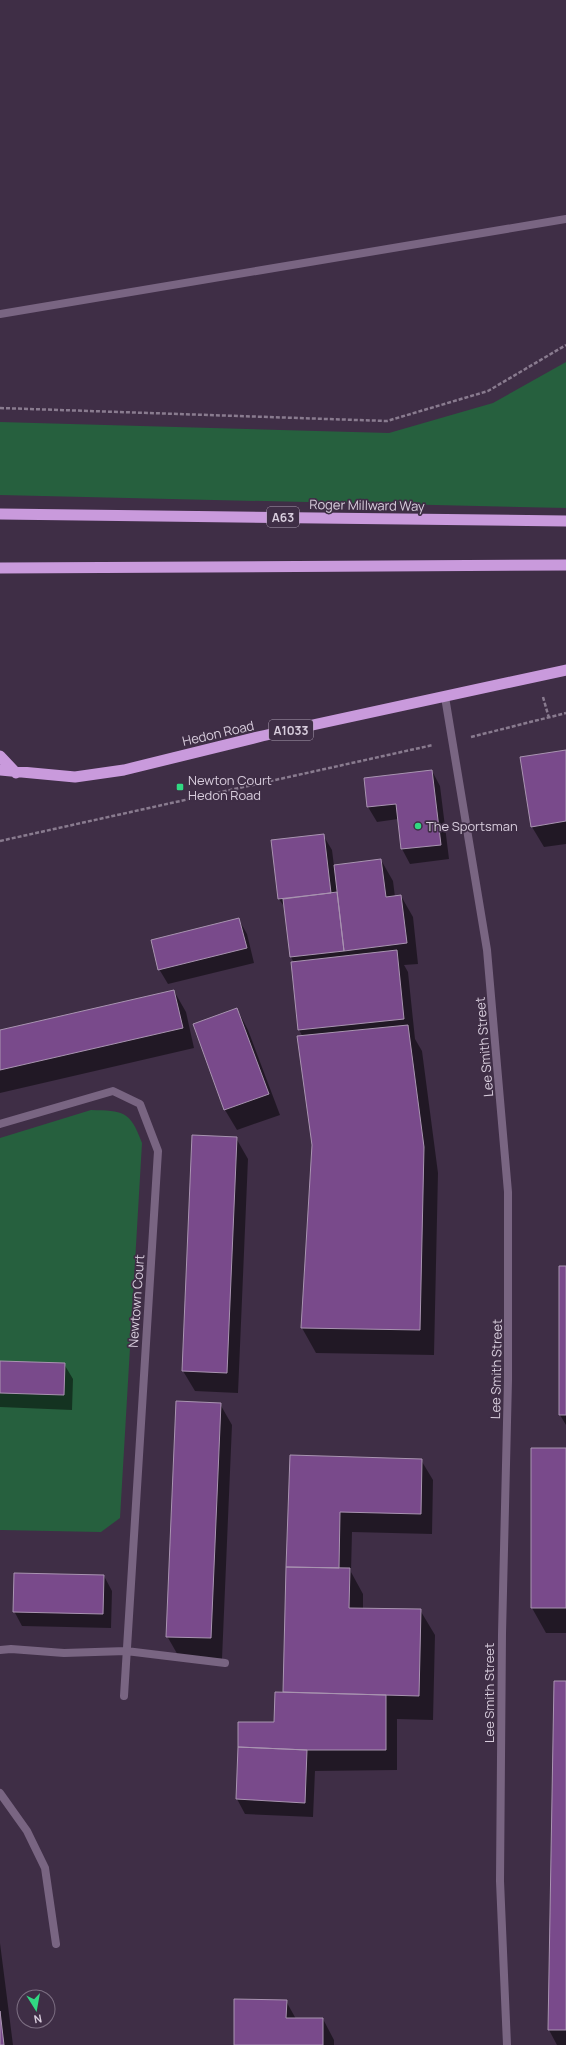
<svg xmlns="http://www.w3.org/2000/svg" width="566" height="2045" viewBox="0 0 566 2045" font-family="Manrope,sans-serif">
<style>
.green{fill:#26603e}
.shadow{fill:#0007}
.building{fill:#794a8b;stroke:#a994b1}
.lines{fill:none;stroke-linecap:round;stroke-linejoin:round}
.path{stroke:#897b8f;stroke-width:2.5;stroke-dasharray:4 2;stroke-linecap:butt}
.service{stroke:#796582;stroke-width:8}
.minor{stroke:#796582;stroke-width:8}
.trunk{stroke:#c99adc;stroke-width:11}
.poi-dot{fill:#31d882;stroke:#3f2e46;stroke-width:1.5}
.labels{text-anchor:middle;dominant-baseline:central;stroke-width:3.5;stroke-linejoin:round;paint-order:stroke}
.shield{fill:#3f2e46;stroke:#aa9db0;stroke-width:1}
.shield-label{font-size:12px;font-weight:bold;fill:#d8cddd}
.street-label{font-size:13px;fill:#d8cddd;stroke:#3f2e46}
.poi-label{font-size:13px;fill:#d8cddd;stroke:#3f2e46;text-anchor:start}
</style>
<rect width="100%" height="100%" fill="#3f2e46"/>
<path class="green" d="M566 362V508L0 495V422L389 433 493 403Z
M91 1110C123 1111 130 1110 142 1143L120 1518 101 1532 0 1530V1138Z"/>
<path class="shadow" d="M566 751V844L544 847 532 827Z
M432 771 440 786 449 859 410 864 402 849 398 819 377 822 368 807Z
M323 835 332 850 334 866 381 860 393 881 395 897 401 896 413 917 418 964 404 965 408 972 415 1039 422 1051 438 1173 434 1355 316 1353 302 1328 313 1145 303 1037 299 1030 292 963H294L291 957 285 908 279 899Z
M239 920 247 934 254 963 168 984 159 969Z
M174 991 186 1012 194 1048 0 1093V1031Z
M237 1009 248 1030 280 1115 237 1130 225 1110 194 1025Z
M236 1138 248 1159 238 1393 195 1391 183 1371Z
M566 1267V1425L560 1415Z
M0 1362 64 1364 73 1379 72 1410 0 1407Z
M220 1404 232 1425 222 1659 179 1657 167 1636Z
M566 1449V1633H546L532 1608Z
M291 1456 421 1460 433 1480 432 1534 352 1532 351 1572 363 1594V1609L420 1610 435 1635 433 1720 397 1719V1770L315 1771 313 1817 245 1814 237 1799 275 1723 284 1693Z
M104 1576 112 1591 111 1628 22 1626 14 1611Z
M566 1682V2045H557L549 2030Z
M0 1943 13 2045H0Z
M286 2001 296 2019H323L334 2040V2045H235Z"/>
<path class="building" d="M566 750V821L531 827 520 757Z
M432 770 441 845 401 849 396 804 367 807 364 778Z
M324 834 331 893 278 899 271 840Z
M381 859 386 897 401 895 407 943 344 951 334 865Z
M337 892 344 951 290 957 283 899Z
M239 918 247 948 158 970 151 940Z
M397 950 404 1019 298 1030 291 962Z
M174 990 183 1028 0 1070V1030Z
M237 1008 269 1094 224 1110 193 1024Z
M408 1025 424 1147 420 1330 301 1328 312 1145 297 1036Z
M192 1135 237 1137 227 1373 182 1371Z
M559 1266H566V1415H559Z
M0 1361 65 1363 64 1395 0 1393Z
M176 1401 221 1403 211 1638 166 1637Z
M531 1448H566V1608H531Z
M290 1455 422 1459 421 1514 340 1512 339 1568 286 1567Z
M286 1567 350 1568 349 1608 421 1609 419 1696 283 1692Z
M14 1573 104 1575 103 1614 13 1612Z
M554 1681H566V2030H548Z
M275 1692 386 1695V1750H307L238 1747V1722H274Z
M238 1747 307 1750 305 1803 236 1799Z
M234 1999 287 2000 286 2018H323V2045H234Z
M0 2011 4 2045H0Z"/>
<g class="lines">
<path class="path" d="M0 408 387 421 488 391 566 345
M543 697 549 718
M471 737 566 713
M0 841 433 745"/>
<path class="service" d="M0 314 566 219"/>
<path class="minor" d="M445 697 487 950 508 1192V1380L502 1634 500 1881 507 2045
M0 1124 113 1091 140 1104 158 1151 124 1696
M0 1650 11 1649 64 1653 126 1651 225 1663
M0 1793 27 1831 45 1868 56 1944"/>
<path class="trunk" d="M0 514 566 521
M0 568 566 565
M0 756 16 773
M0 770 75 777 124 770 262 736 566 670"/>
</g>
<g class="poi-dot">
<rect x="176" y="783" width="8" height="8" rx="2"/>
<circle cx="418" cy="826" r="4"/>
</g>
<g class="labels">
<g class="shield">
<rect x="267" y="507" width="32" height="20" rx="3"/>
<rect x="269" y="720" width="44" height="20" rx="3"/>
</g>
<g class="shield-label">
<text x="283" y="517">A63</text>
<text x="291" y="730">A1033</text>
</g>
<g class="street-label">
<text transform="translate(367 505) rotate(1)">Roger Millward Way</text>
<text transform="translate(218 733) rotate(-13)">Hedon Road</text>
<text transform="translate(484 1047) rotate(-95)">Lee Smith Street</text>
<text transform="translate(136 1301) rotate(-86)">Newtown Court</text>
<text transform="translate(496 1369) rotate(-89)">Lee Smith Street</text>
<text transform="translate(489 1693) rotate(-90)">Lee Smith Street</text>
</g>
<g class="poi-label">
<text x="188" y="780">Newton Court<tspan x="188" dy="15">Hedon Road</tspan></text>
<text x="426" y="826">The Sportsman</text>
</g>
</g>
<g transform="translate(36 2009) rotate(169)"><circle r="19" fill="#3f2e46" stroke="#7c6e82"/>
<path d="M0-3L7 15L0 10L-7 15Z" fill="#31d882"/>
<text y="-6" font-size="11" font-weight="bold" text-anchor="middle" fill="#d8cddd">N</text>
</g>
</svg>
